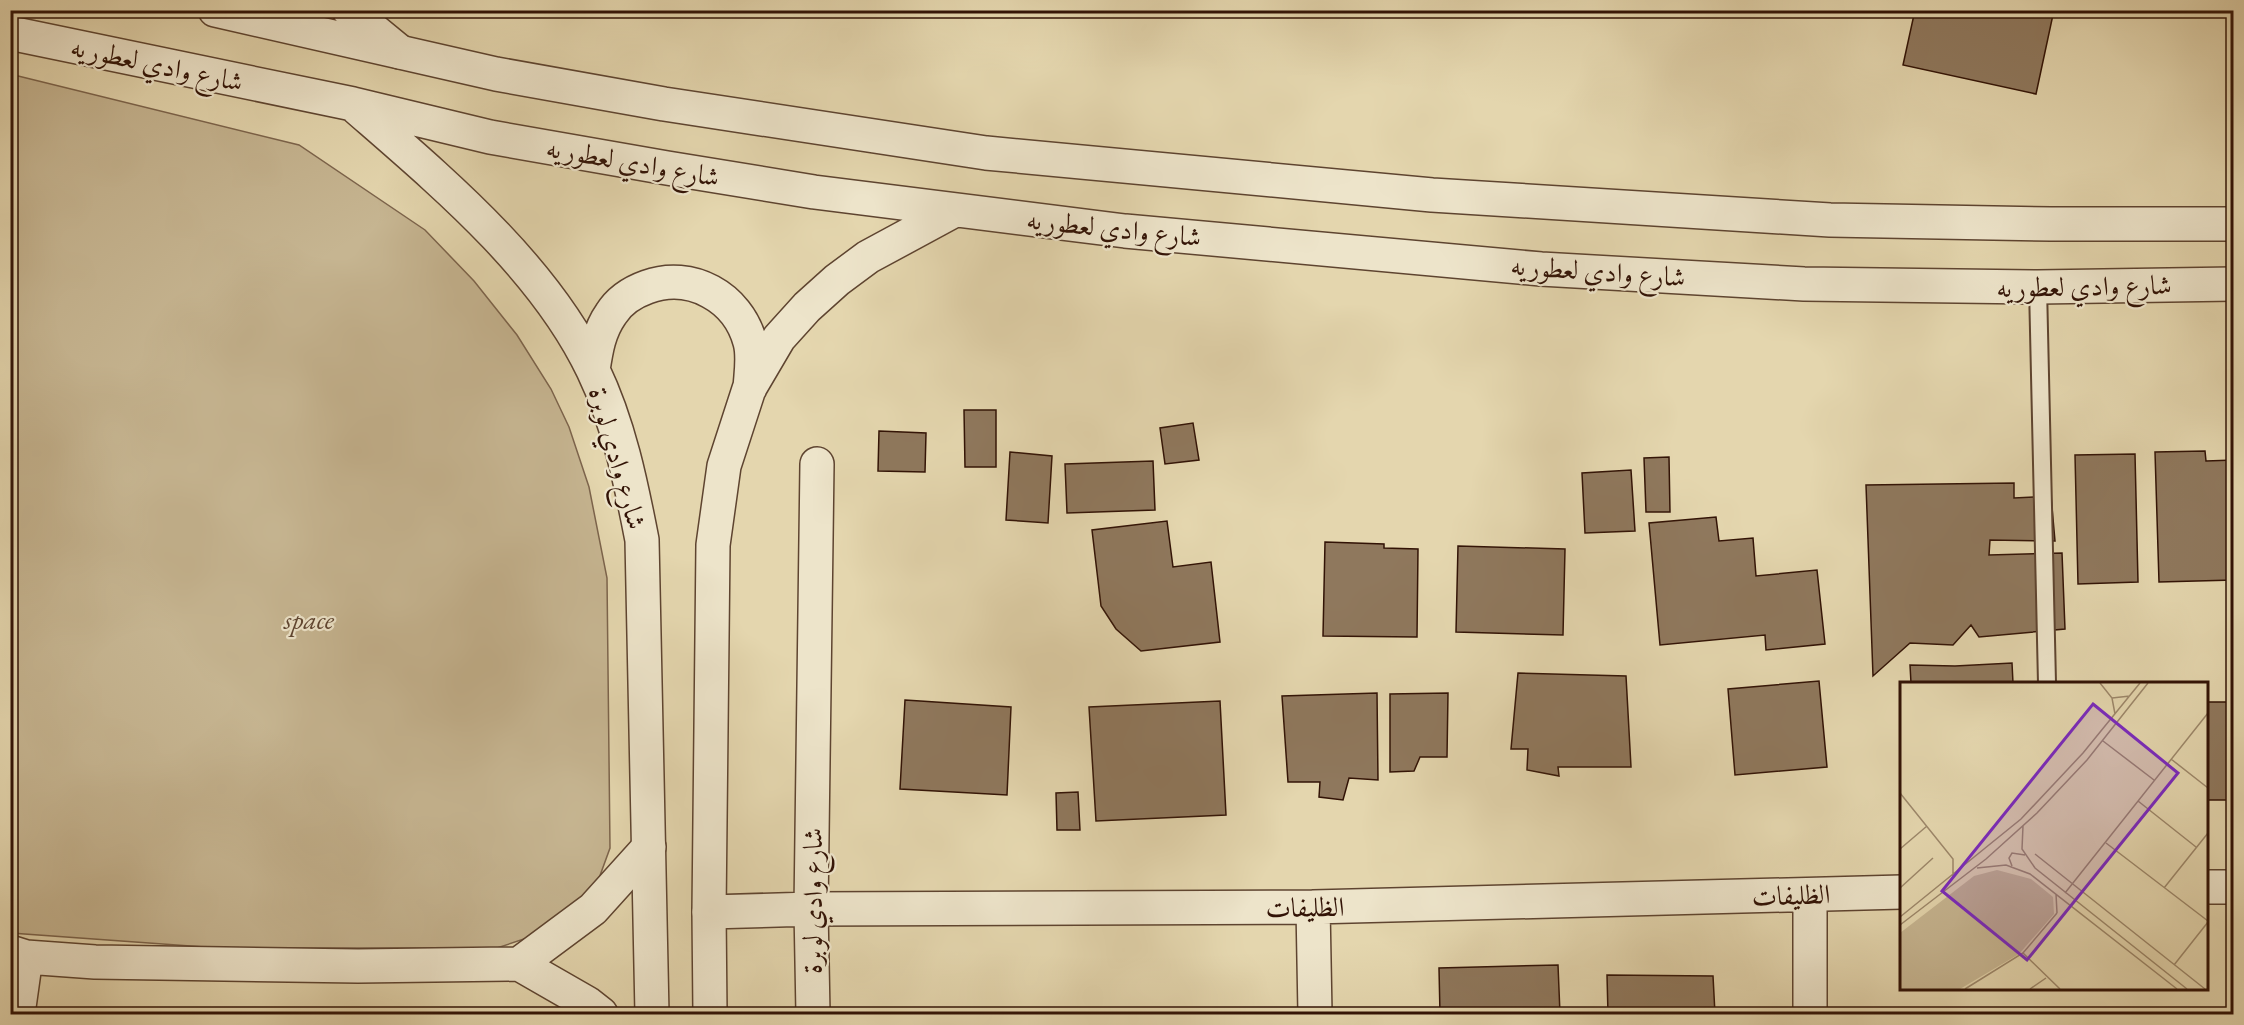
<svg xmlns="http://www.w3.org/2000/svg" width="2244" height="1025" viewBox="0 0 2244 1025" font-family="'EB Garamond',Amiri,serif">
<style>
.green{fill:#c6b591;stroke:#7c644c;stroke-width:1.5}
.building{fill:#8f785d;stroke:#321306;stroke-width:1.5}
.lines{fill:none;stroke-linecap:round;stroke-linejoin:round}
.service-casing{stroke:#5e4430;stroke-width:20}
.minor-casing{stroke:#5e4430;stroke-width:36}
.tertiary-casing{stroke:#5e4430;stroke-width:36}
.service{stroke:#ede4ca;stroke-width:16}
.minor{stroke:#ede4ca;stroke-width:33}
.tertiary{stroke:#ede4ca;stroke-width:33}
.labels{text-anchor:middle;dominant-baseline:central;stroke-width:4.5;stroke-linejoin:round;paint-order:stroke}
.street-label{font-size:27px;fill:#321306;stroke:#ede4ca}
.park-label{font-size:27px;font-style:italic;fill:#5e4430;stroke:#ede4ca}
.inset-road{fill:none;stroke:#9d886b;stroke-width:1.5}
.view{fill:#7b2cbf;fill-opacity:0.15;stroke:#7b2cbf;stroke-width:3}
.inset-edge{fill:none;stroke:#321306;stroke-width:3}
</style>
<rect width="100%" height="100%" fill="#e4d6ae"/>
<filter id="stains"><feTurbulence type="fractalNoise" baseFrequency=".00333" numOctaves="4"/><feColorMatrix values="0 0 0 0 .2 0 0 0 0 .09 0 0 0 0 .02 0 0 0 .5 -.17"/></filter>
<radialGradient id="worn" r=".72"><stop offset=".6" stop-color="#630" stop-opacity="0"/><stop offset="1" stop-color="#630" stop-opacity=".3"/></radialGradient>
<path class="green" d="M10 74 299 145 425 230 474 281 517 335 551 389 569 427 589 487 607 578 610 848 598 881 572 908 539 934 497 948H218L11 933Z"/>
<path class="building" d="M1915 10H2054L2036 94 1903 65Z
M964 410H996V467H965Z
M1193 423 1199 460 1165 464 1160 428Z
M879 431 926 433 925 472 878 471Z
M2205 451 2206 461 2234 460V580L2159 582 2155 452Z
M1010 452 1052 456 1048 523 1006 520Z
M2135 454 2138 582 2078 584 2075 455Z
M1669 457 1670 512H1646L1644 458Z
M1153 461 1155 510 1067 513 1065 464Z
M1631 470 1635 531 1585 533 1582 473Z
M2014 483V498L2051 496 2055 541 1990 540 1989 555 2062 553 2065 629 1979 637 1971 625 1953 645 1910 643 1873 676 1866 485Z
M1716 517 1719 541 1753 538 1756 576 1817 570 1825 644 1766 650 1765 635 1660 645 1649 523Z
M1167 521 1173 567 1211 562 1220 642 1141 651 1116 629 1101 606 1092 530Z
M1325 542 1384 544V548L1418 549 1417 637 1323 636Z
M1458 546 1565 549 1563 635 1456 632Z
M2012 663 2013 683H1911L1910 665 1955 666Z
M1518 673 1626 676 1631 767H1558L1559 776 1527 770 1528 749H1511Z
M1819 681 1827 767 1735 775 1728 689Z
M1377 693 1378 780 1349 778 1343 800 1319 797 1320 782H1288L1282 696Z
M1448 693 1447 757H1420L1414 771 1390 772V694Z
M905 700 1011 707 1007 795 900 789Z
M1220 701 1226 815 1096 821 1089 707Z
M2206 702H2234V800H2206Z
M1078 792 1080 830H1057L1056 793Z
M1558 965 1560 1014H1440L1439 968Z
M1607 975 1713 976 1715 1014H1608Z"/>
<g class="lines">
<g class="service-casing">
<path id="service" d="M2038 287 2047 683"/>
</g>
<g class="minor-casing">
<path id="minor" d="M349 10 400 52
M2206 887H2234
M1810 895V1014
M1313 907 1315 1014
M709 912 811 909 1313 907 1902 892
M10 952 26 957 95 962 358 966 519 964
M519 964 593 909 649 847
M519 964 587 1003 601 1014
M18 1014 26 957
M813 1014 811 909 817 464"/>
</g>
<g class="tertiary-casing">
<path id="tertiary" d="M215 10 496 74 664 104 986 153 1432 195 1830 220 2051 224H2234
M10 33 353 104 490 137 667 168 814 192 1125 231 1541 269 1804 284 2038 287 2234 284
M357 108C442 182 544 267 593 370 619 424 631 483 642 540L652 1014
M593 370C596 350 599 331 611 314 619 301 633 292 647 287 691 271 738 297 750 342 754 356 751 373 750 388
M710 1014 709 912 713 545 724 466 749 389 779 338 807 307 837 280 868 257 955 210"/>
</g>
<use href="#service" class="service"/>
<use href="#minor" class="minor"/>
<use href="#tertiary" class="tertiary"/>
</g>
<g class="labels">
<g class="street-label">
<text transform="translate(157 64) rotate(12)">شارع وادي لعطوريه</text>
<text transform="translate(633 162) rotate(10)">شارع وادي لعطوريه</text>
<text transform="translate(1114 228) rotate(6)">شارع وادي لعطوريه</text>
<text transform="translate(1598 271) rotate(4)">شارع وادي لعطوريه</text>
<text transform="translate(2084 286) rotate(-1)">شارع وادي لعطوريه</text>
<text transform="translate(618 458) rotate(74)">شارع وادي لوبرة</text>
<text transform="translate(1791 895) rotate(-2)">الظليفات</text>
<text transform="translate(812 901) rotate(-90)">شارع وادي لوبرة</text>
<text transform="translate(1305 907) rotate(-1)">الظليفات</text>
</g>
<g class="park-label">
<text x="309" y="619">space</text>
</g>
</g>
<g transform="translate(1900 682)">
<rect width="308" height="308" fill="#e4d6ae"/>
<path d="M97 188 131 197 153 215 154 232 119 272 60 307H0V251L74 194Z" fill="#c6b591"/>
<path class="inset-road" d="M200 1 212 16 215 32M212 16 230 14M203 59 254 98M271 77 308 106M0 111 53 177V194M238 119 296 165M123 144 122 167 135 186 287 307M206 161 308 239M0 167 27 144M135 172 305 307M112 184 109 176 112 171 125 173M77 186 106 183 130 192 277 307M0 206 33 176M264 206 308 151M165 211 308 31M156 212 157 231M0 235 121 137 183 71 240 1M0 243 86 177 137 131 187 78 248 1M123 271 160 307M274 283 308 240M65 307 123 271 157 231M130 307 146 296"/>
<path class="view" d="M193 22 278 91 127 278 42 209Z"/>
<rect width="308" height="308" class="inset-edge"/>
</g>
<rect width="2244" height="1025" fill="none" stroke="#e4d6ae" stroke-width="36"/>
<rect x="12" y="12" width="2220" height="1001" fill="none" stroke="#321306" stroke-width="3"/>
<rect x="18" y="18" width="2208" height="989" fill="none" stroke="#321306" stroke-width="1.5"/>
<rect width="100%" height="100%" filter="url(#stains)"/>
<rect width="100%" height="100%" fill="url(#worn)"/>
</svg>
